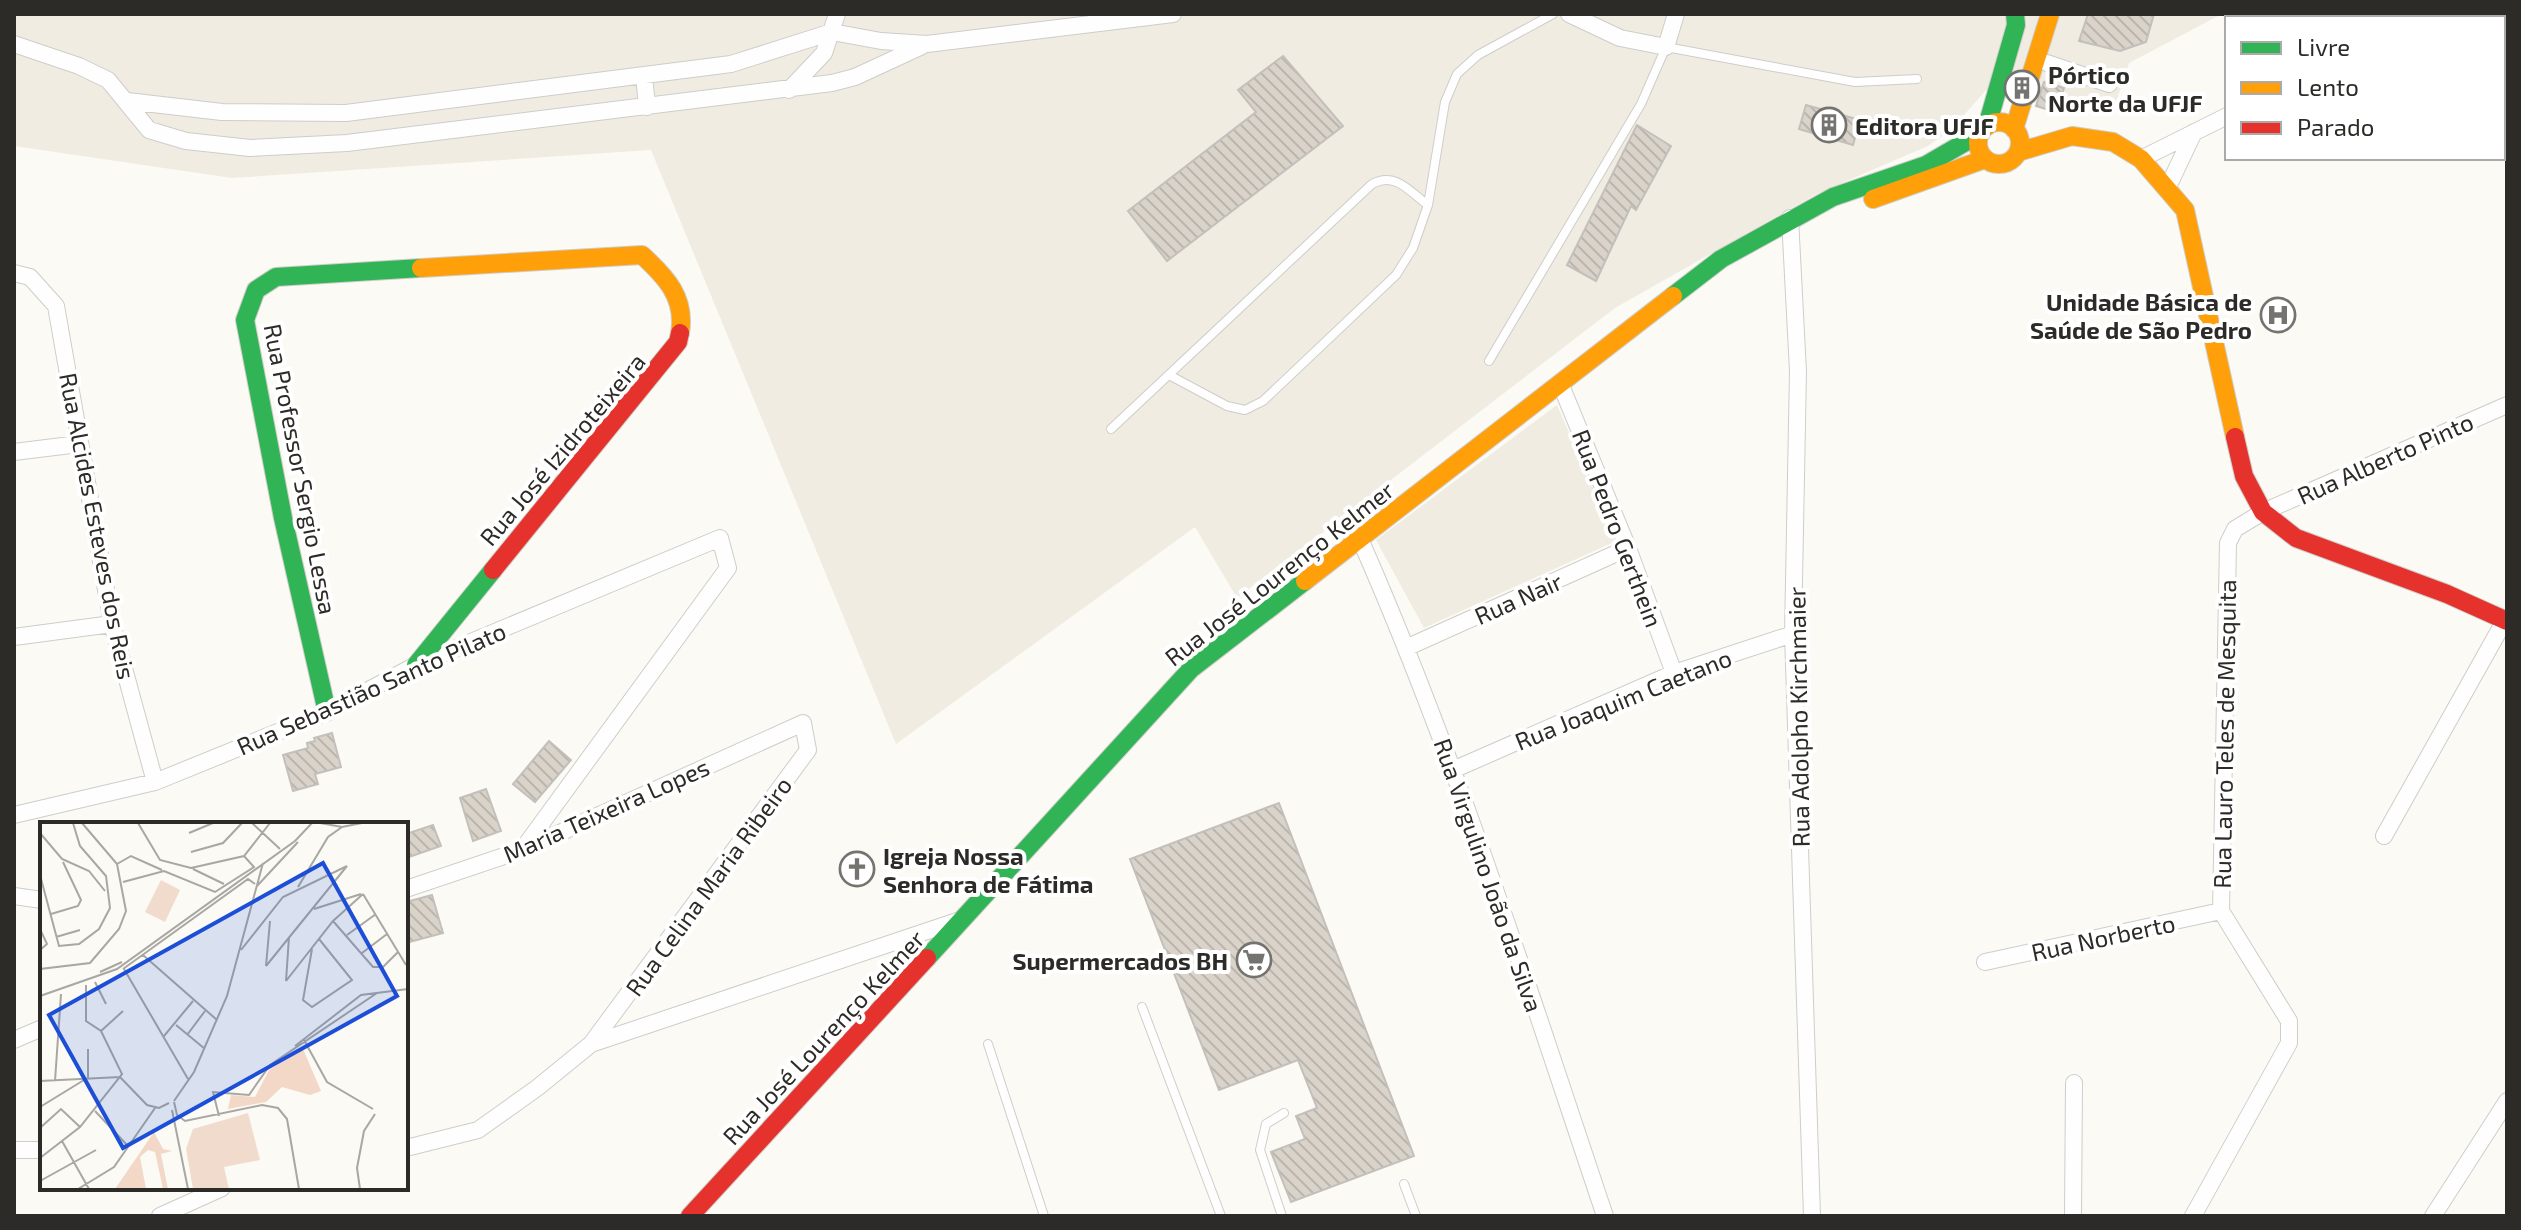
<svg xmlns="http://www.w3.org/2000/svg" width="2521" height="1230" viewBox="0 0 2521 1230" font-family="'Exo 2',sans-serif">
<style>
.built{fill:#f0ece1}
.building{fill:url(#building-back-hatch);stroke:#c2c0bc;stroke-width:2}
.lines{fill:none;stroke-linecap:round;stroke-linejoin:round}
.lane-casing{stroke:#cecdca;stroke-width:10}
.street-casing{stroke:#cecdca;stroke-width:18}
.fast-casing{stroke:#cecdca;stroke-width:20}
.slow-casing{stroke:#cecdca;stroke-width:20}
.jam-casing{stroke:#cecdca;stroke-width:20}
.lane{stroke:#fefefe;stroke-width:8}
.street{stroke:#fefefe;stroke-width:16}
.fast{stroke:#30b455;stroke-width:18}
.slow{stroke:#ff9f0a;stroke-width:18}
.jam{stroke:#e5322d;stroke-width:18}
.labels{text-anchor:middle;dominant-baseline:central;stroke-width:8;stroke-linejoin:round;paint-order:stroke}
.poi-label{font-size:24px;font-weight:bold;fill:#2c2b27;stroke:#fff;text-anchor:start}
.street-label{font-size:24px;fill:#2c2b27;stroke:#fff}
.inset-road{fill:none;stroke:#a8a7a3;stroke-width:2}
.view{fill:#1d4ed8;fill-opacity:0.15;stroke:#1d4ed8;stroke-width:4}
.inset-edge{fill:none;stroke:#2c2b27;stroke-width:4}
</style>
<defs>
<pattern id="building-back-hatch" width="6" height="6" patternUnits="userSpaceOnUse" patternTransform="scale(2)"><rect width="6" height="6" fill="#dad3ca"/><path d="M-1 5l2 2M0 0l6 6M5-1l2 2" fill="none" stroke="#bbb5ae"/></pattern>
</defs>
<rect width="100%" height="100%" fill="#fbfaf5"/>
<path class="built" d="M14 14H2222L2129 63 2115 105 2055 108 1986 90 1951 130 1928 146 1816 194 1615 308 1237 598 1195 527 896 744 651 150 232 178 14 146Z
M1557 405 1616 541 1424 628 1376 540Z"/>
<path class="building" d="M2088 14H2154L2146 42 2120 51 2079 41Z
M1283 56 1343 126 1167 261 1128 211 1256 112 1238 90Z
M2044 82 2064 88 2056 112 2036 106Z
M1806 105 1860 120 1853 145 1799 129Z
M1637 125 1671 146 1636 210 1631 206 1596 281 1567 265Z
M332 733 341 767 315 774 318 784 293 791 283 755 308 748 307 743 315 741 314 738Z
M549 741 571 760 535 802 513 784Z
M486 789 501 831 473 841 460 798Z
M1279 803 1414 1156 1291 1202 1271 1152 1305 1139 1296 1116 1317 1108 1298 1060 1219 1090 1130 859Z
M433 825 441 846 406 858V834Z
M432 895 443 933 406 943V902Z"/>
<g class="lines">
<g class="lane-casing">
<path id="lane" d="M1489 361 1641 104 1666 47 1855 82 1917 79
M1169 375 1227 406 1245 410 1263 401 1396 275 1413 248 1428 205 1445 102 1457 74 1478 55 1553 14
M1111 429 1372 184C1395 171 1410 192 1428 205
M1142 1007 1221 1216
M988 1044 1044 1216
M1404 1184 1416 1216
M1282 1216 1260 1150 1266 1124 1284 1113"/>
</g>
<g class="street-casing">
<path id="street" d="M1569 14 1620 38 1666 47 1676 14
M2486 14 2487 18
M2434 18 2442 14
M14 44 79 66 108 80 149 130 186 141 250 148 347 143 832 83 855 77 922 46
M2047 63 2109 84
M644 75 647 107
M2503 84 2507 100
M789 90 824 53 837 14
M127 101 222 112 346 113 731 64 832 32 881 41 927 44 1173 14
M2141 159 2227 116
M2167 189 2194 132
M1790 218 1798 371 1793 634 1812 1216
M14 273 30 277 56 306 112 624 155 782
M1560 383 1628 548 1674 673
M14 452 79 444
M1360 539C1457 759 1528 988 1605 1216
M14 637 112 624
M1408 647 1628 548
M1455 769 1674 673 1793 634
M14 815 155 782 327 712 416 665 720 538 728 568 522 850
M2384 836 2505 620
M406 889 522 850 803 723 808 750 591 1044
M14 896 42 900
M1985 962 2221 911
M14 1040 42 1028
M406 1148 478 1130 537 1088 591 1044 960 920
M14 1150H42
M160 1216 222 1188
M2073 1216 2074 1083
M2193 1216 2289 1043V1021L2221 911 2228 543 2235 529 2263 512 2507 405
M2433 1216 2507 1101"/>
</g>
<g class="fast-casing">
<path id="fast" d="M1987 126 2016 25 2015 14
M1673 296 1721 259 1833 197 1926 165 1981 133
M416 665 493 570
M327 712 283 518 245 320 256 290 276 277 421 268
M927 958 1191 669 1305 581"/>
</g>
<g class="slow-casing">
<path id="slow" d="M1978 143a21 21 0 1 1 42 0a21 21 0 1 1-42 0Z
M2014 129 2050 14
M2018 152 2072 136 2113 142 2141 159 2185 210 2235 437
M1873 199 1985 159
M421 268 642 255C666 277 686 298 680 333
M1305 581 1673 296"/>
</g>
<g class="jam-casing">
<path id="jam" d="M2235 437 2244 476 2263 512 2296 538 2447 594 2507 621
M493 570 678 342 680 333
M690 1216 927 958"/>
</g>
<use href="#lane" class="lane"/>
<use href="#street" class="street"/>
<use href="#fast" class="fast"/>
<use href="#slow" class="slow"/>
<use href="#jam" class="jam"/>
</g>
<defs>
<g id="building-ring" transform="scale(1.8)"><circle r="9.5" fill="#fff" stroke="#74736f" stroke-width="1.5"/><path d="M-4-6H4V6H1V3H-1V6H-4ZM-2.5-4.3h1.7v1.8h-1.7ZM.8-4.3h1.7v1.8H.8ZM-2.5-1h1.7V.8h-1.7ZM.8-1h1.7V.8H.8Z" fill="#74736f"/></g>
<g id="hospital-ring" transform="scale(1.8)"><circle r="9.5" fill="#fff" stroke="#74736f" stroke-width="1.5"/><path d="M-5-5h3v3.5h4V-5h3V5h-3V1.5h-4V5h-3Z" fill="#74736f"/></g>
<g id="church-ring" transform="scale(1.8)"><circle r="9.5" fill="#fff" stroke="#74736f" stroke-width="1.5"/><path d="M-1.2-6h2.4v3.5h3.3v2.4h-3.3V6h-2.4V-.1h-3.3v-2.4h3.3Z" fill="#74736f"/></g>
<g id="supermarket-ring" transform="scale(1.8)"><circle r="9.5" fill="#fff" stroke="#74736f" stroke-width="1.5"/><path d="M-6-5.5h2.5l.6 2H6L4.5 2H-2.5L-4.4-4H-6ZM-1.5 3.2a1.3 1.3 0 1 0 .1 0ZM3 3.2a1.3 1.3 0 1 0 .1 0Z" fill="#74736f"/></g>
</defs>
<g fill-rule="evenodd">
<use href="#building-ring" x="2022" y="88"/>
<use href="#building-ring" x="1829" y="125"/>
<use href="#hospital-ring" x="2278" y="315"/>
<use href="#church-ring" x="857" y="869"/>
<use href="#supermarket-ring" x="1254" y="960"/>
</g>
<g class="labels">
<g class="poi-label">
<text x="2048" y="74">Pórtico<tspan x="2048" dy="28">Norte da UFJF</tspan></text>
<text x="1855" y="125">Editora UFJF</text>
<text x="2252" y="301" text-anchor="end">Unidade Básica de<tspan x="2252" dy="28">Saúde de São Pedro</tspan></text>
<text x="883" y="855">Igreja Nossa<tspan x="883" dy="28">Senhora de Fátima</tspan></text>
<text x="1228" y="960" text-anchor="end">Supermercados BH</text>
</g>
<g class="street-label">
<text transform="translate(562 449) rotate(-50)">Rua José Izidroteixeira</text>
<text transform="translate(2385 458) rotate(-24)">Rua Alberto Pinto</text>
<text transform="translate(301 469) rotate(79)">Rua Professor Sergio Lessa</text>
<text transform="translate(98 526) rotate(79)">Rua Alcides Esteves dos Reis</text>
<text transform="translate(1618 528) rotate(69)">Rua Pedro Gerthein</text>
<text transform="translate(1279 573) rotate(-38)">Rua José Lourenço Kelmer</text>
<text transform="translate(1518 598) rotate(-24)">Rua Nair</text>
<text transform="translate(371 688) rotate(-24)">Rua Sebastião Santo Pilato</text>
<text transform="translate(1623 699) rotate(-22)">Rua Joaquim Caetano</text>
<text transform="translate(1798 717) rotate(-91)">Rua Adolpho Kirchmaier</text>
<text transform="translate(2224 734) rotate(-89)">Rua Lauro Teles de Mesquita</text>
<text transform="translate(606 810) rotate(-24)">Maria Teixeira Lopes</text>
<text transform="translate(1489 875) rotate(71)">Rua Virgulino João da Silva</text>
<text transform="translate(708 886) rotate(-54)">Rua Celina Maria Ribeiro</text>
<text transform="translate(2103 937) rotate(-12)">Rua Norberto</text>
<text transform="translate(823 1037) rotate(-47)">Rua José Lourenço Kelmer</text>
</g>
</g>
<g transform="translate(40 822)">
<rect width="368" height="368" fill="#fbfaf5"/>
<path d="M208 291 220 338 184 345 189 367H153L146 327 153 307Z" fill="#f1dbcd"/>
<path d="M263 227 281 269 270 273 242 265 226 280 188 287 191 273 215 275 229 248ZM114 310 123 327 132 329 121 332 128 367H123L115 330 108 328 100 335 106 367H75Z" fill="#f3d8c7"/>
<path d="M121 58 140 68 125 100 105 90ZM182 349 186 367H154L151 355Z" fill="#f1dbcd"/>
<path class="inset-road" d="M98 1 120 38 151 46 204 34 230 1M212 1 240 27M280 1 302 5 322 1M0 11 22 37 49 49 65 69M149 11 173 1M151 30 183 21 202 1M77 42 91 34 122 48M153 47 184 62M0 53 19 124 39 122 59 107 70 86 66 54 40 24 33 1M83 60 124 49 175 70 214 45 204 34M217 64 258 20M258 65 288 15 302 5M323 72 366 143M274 87 321 72M11 92 38 84 41 78 23 40M293 99 333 145H343L358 130M0 107 7 122 0 128M307 113 336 92M16 115 40 108M272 127 263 178 272 185 312 158 279 117M201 128 243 75 307 44M322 131 347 112M103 133 177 198M226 144 307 44M226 144 230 99M0 147 50 141 79 107 86 89 77 42 42 1M83 147 208 57 215 62M84 147 148 257M60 150 82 140M246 159 293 99 323 72M246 159 249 115M55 160 66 182M0 174 77 147 255 19 272 1M136 203 165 227M61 209 83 189M147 213 165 189M124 214 153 179M264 218 287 260 333 287M255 224 321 173 368 167M48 257V227M0 259 80 255 107 283 119 286 129 281M15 259 21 172M134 279 154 250 187 174 223 41M134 280 137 293 145 299 222 283 238 286 247 297 259 367M0 285 44 258M132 288 148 367M55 289 88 324M179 294 173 270 209 273 230 243 337 171M0 306 21 287 40 305M22 319 49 367M0 336 40 305 82 252 61 209 46 199V163M0 359 56 328M38 367 74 345 115 286M320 367 317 346 324 309 335 292"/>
<path class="view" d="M283 41 357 174 83 326 9 193Z"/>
<rect width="368" height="368" class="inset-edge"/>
</g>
<rect width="2521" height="1230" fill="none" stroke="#2c2b27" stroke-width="32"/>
<rect x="2225" y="16" width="280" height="144" fill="#ffffff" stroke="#abaaa9" stroke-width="2"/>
<rect x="2241" y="42" width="40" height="12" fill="#30b455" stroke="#abaaa9" stroke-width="2"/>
<text x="2297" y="56" font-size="24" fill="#2c2b27">Livre</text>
<rect x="2241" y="82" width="40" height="12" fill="#ff9f0a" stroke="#abaaa9" stroke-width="2"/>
<text x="2297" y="96" font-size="24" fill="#2c2b27">Lento</text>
<rect x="2241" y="122" width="40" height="12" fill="#e5322d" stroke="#abaaa9" stroke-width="2"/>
<text x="2297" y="136" font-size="24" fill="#2c2b27">Parado</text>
</svg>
